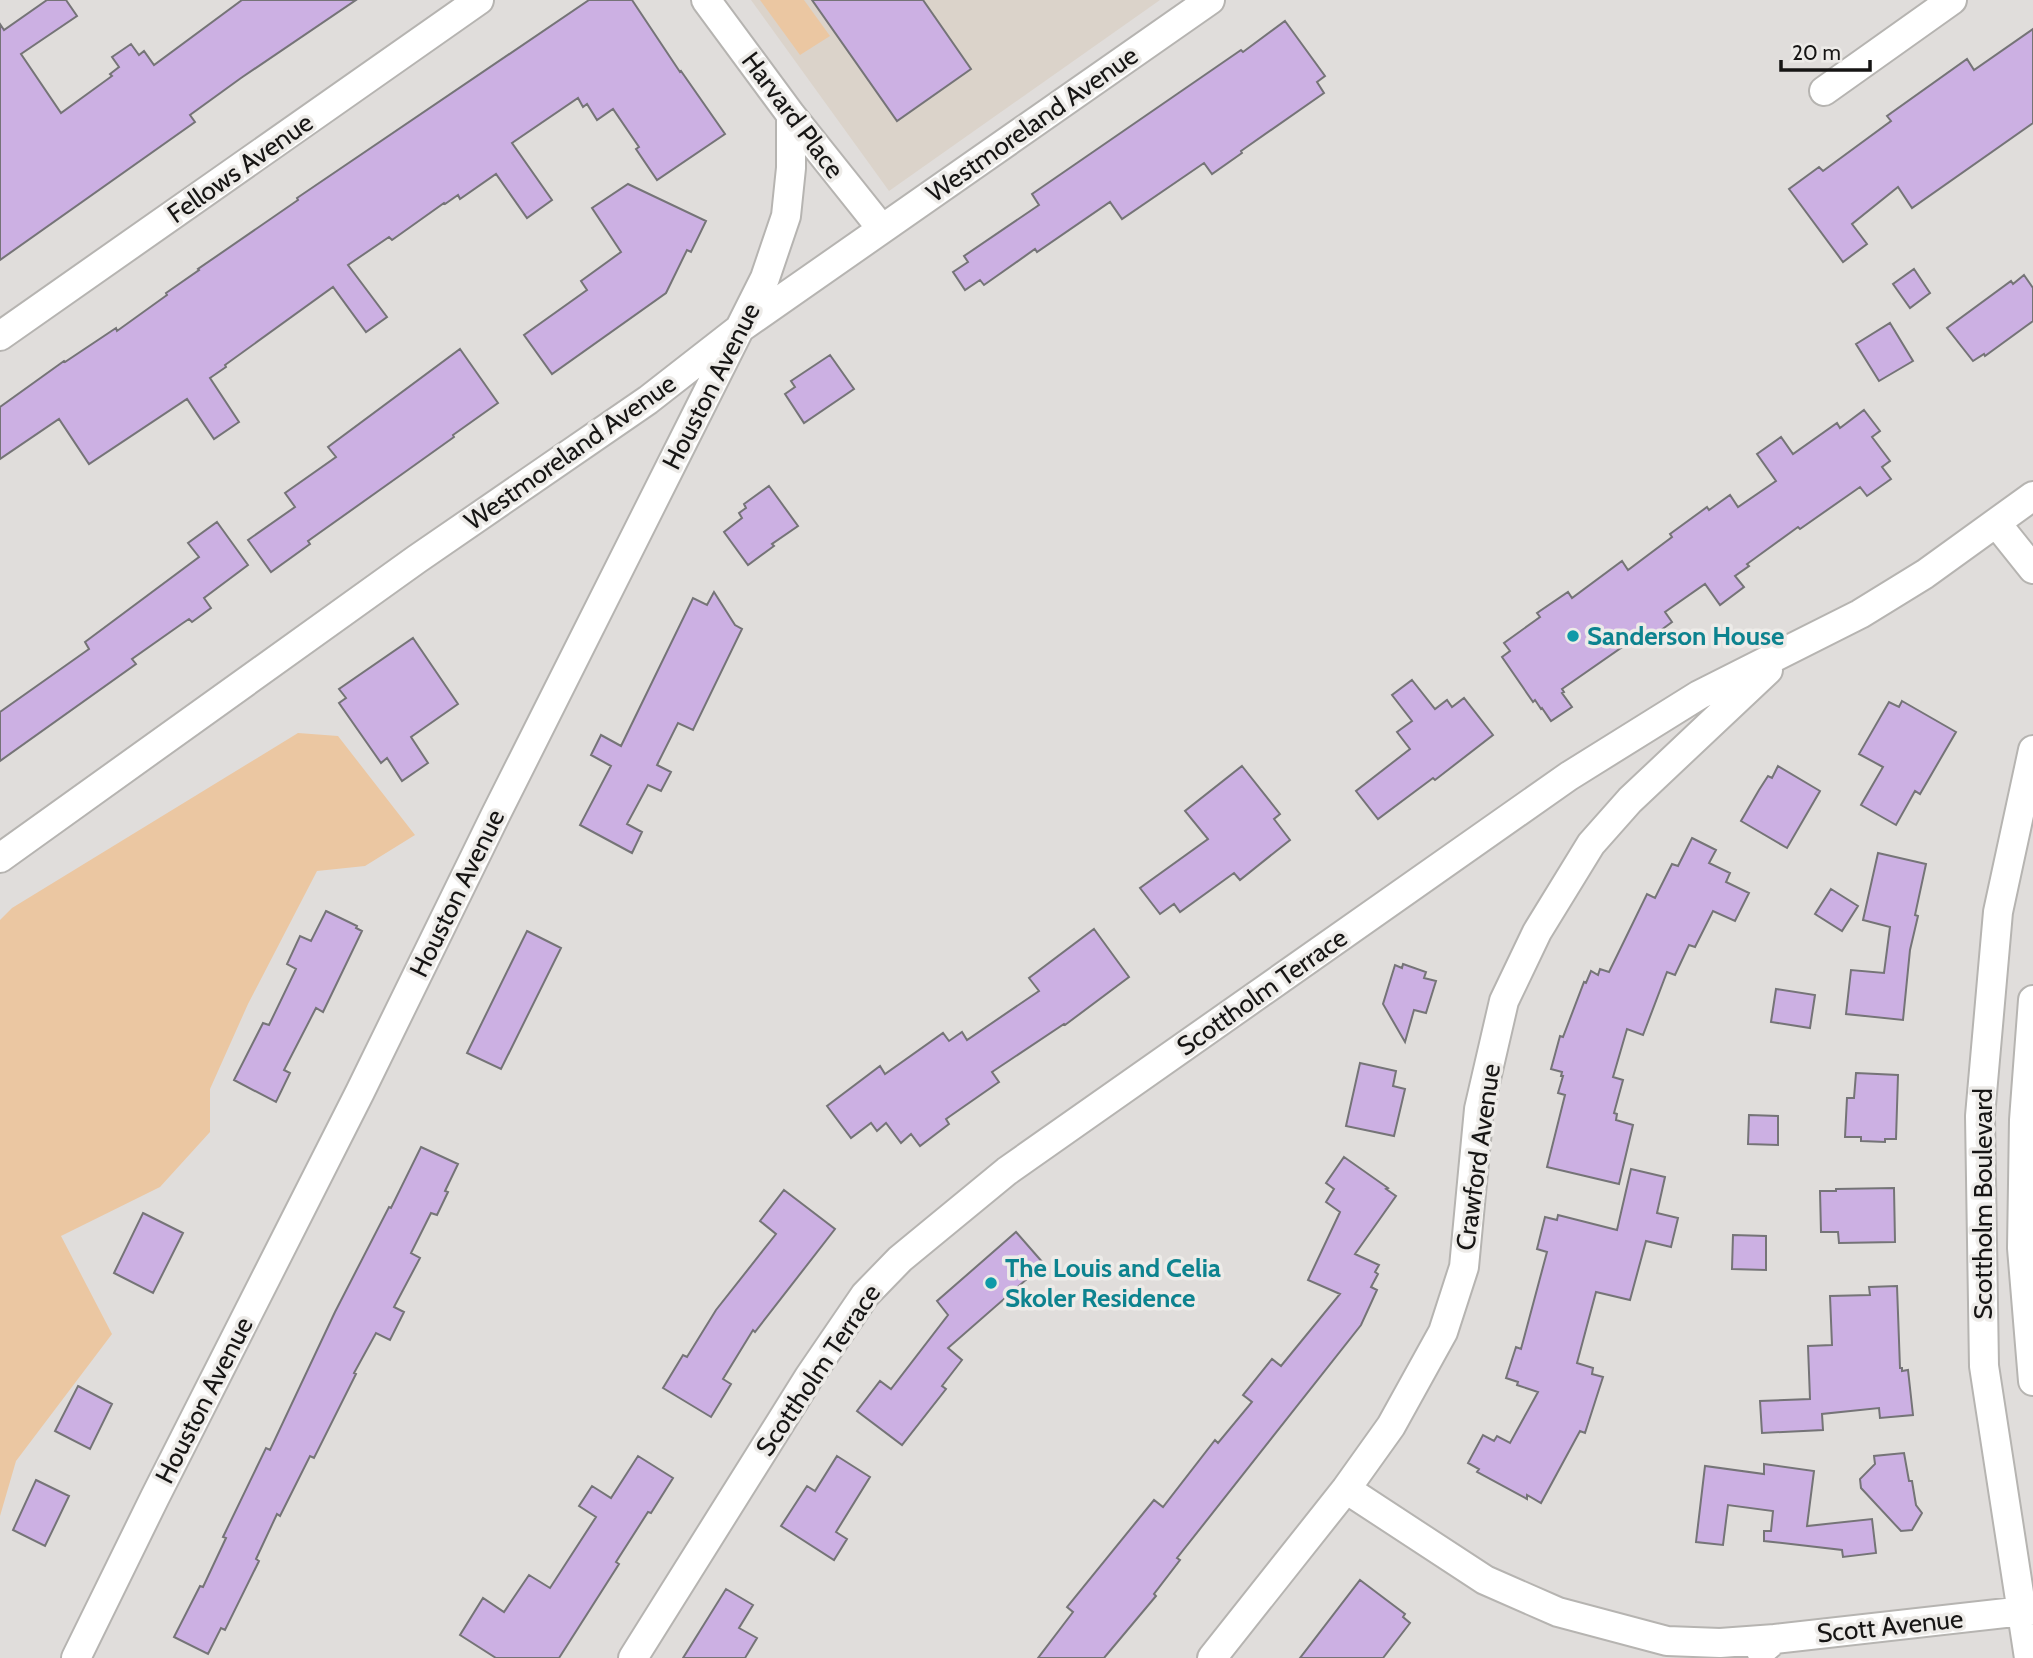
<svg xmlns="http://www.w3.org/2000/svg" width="2033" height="1658" viewBox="0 0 2033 1658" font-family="Cabin,sans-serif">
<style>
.built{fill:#dbd3ca}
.green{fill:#ebc7a2}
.building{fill:#ccb0e3;stroke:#757477;stroke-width:2}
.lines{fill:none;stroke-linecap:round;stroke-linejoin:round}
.street-casing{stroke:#b6b4b1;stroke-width:32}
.street{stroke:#fff;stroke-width:28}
.culture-dot{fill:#0f9aa8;stroke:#edebe8;stroke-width:2.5}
.labels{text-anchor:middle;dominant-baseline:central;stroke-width:7;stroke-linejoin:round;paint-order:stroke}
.street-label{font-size:26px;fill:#161514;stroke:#edebe8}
.culture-label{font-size:26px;font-weight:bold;fill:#0d838f;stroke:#edebe8;text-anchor:start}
</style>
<rect width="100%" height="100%" fill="#e0dddb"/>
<path class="built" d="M751 0H1160L889 191Z"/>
<path class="green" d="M760 0H804L830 36 800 55Z
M298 733 338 736 415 835 365 866 317 871 248 1004 210 1089V1132L160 1187 61 1236 112 1334 16 1461 0 1516V920L12 908Z"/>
<path class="building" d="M47 0H66L77 16 21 54 61 113 112 76 110 74 119 67 112 57 131 44 139 55 144 51 154 65 242 0H356L241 78 190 115 195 122 0 260V24L4 30Z
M589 0H632L680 72 681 71 725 134 657 180 636 149 639 147 613 109 597 120 587 104 583 107 578 98 512 143 552 200 527 218 496 174 460 199 458 195 445 204 444 203 392 240 389 237 348 265 387 317 366 332 333 287 225 365 226 367 210 378 239 422 214 439 187 399 89 464 59 419 0 459V407L64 361 65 362 116 328 117 331 167 295 166 293 199 270 198 269 298 200 297 198Z
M812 0H923L971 69 897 121Z
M1285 21 1325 76 1317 82 1324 93 1241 151 1242 153 1212 174 1204 163 1122 219 1110 202 1037 252 1035 249 984 285 980 280 965 290 953 272 968 262 964 256 1039 205 1032 194 1241 50 1243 52Z
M2033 29V123L1912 208 1898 187 1852 224 1867 244 1843 262 1789 189 1819 167 1823 171 1891 121 1887 116 1967 59 1974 70Z
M628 184 706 221 691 252 687 250 666 293 552 374 524 335 587 290 581 281 621 252 592 208Z
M1914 269 1930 293 1910 308 1893 284Z
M2024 275 2033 288V321L1985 356 1984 354 1973 361 1947 328 2011 281 2013 284Z
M1890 323 1913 361 1879 381 1856 344Z
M460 349 498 403 453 435 454 437 405 472 308 541 310 544 271 572 248 540 295 507 285 493 336 457 328 447Z
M830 355 854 389 804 423 785 394 795 387 791 381Z
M1864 410 1880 431 1872 437 1890 461 1882 467 1891 479 1867 496 1860 487 1800 529 1798 527 1747 564 1749 566 1735 576 1744 587 1720 605 1705 584 1665 612 1672 622 1649 639 1644 632 1562 689 1564 692 1562 693 1572 707 1551 721 1542 708 1541 709 1535 700 1533 702 1502 657 1510 651 1504 643 1540 617 1537 613 1568 592 1572 598 1622 561 1628 570 1672 537 1670 534 1707 507 1709 510 1730 495 1738 507 1776 481 1757 454 1781 437 1793 454 1837 423 1840 428Z
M769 486 798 526 772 544 774 546 748 565 724 532 742 518 739 513 746 508 744 504Z
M217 522 248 565 204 598 211 608 192 622 189 619 183 623 132 659 136 664 0 761V712L89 649 85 642 199 557 188 543Z
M714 592 735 625 742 629 693 730 678 723 657 765 671 772 661 791 648 785 627 824 642 832 632 853 580 825 611 766 591 755 601 735 621 746 693 598 707 605Z
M413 638 458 704 411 737 428 763 402 781 387 758 381 763 339 703 346 698 339 689Z
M1412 680 1435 709 1447 700 1452 707 1464 698 1493 735 1435 780 1433 778 1378 819 1356 791 1410 749 1397 732 1412 721 1392 695Z
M1902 701 1956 732 1920 794 1915 791 1896 825 1861 805 1883 767 1859 754 1889 702 1899 707Z
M1242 766 1280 814 1274 819 1290 840 1240 880 1234 873 1180 912 1174 904 1160 914 1140 888 1208 839 1185 811Z
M1778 766 1820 791 1787 848 1741 821 1759 790 1768 776 1772 778Z
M1692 838 1716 850 1709 863 1730 873 1726 882 1749 893 1735 921 1713 911 1695 947 1689 945 1675 975 1667 972 1643 1035 1627 1029 1613 1077 1623 1080 1614 1113 1617 1114 1616 1120 1633 1125 1619 1184 1547 1167 1565 1095 1558 1093 1563 1076H1561L1562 1072 1551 1069 1560 1036 1563 1037 1584 982 1586 983 1591 971 1598 975 1600 969 1609 972 1647 894 1655 898 1672 864 1678 866Z
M1878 853 1926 864 1915 915 1918 916 1910 950 1903 1020 1846 1014 1851 970 1884 973 1890 927 1863 920Z
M1831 889 1858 906 1842 931 1815 914Z
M326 911 357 926 356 928 362 931 323 1012 316 1008 284 1070 290 1073 276 1102 234 1080 263 1023 269 1025 296 969 287 964 300 936 311 941Z
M1094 929 1129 977 1065 1025 1064 1024 992 1072 999 1082 946 1119 949 1124 920 1146 911 1134 901 1143 886 1123 877 1131 871 1123 851 1138 827 1106 880 1066 885 1074 943 1033 949 1041 962 1032 967 1040 1039 991 1029 978Z
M527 931 561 948 501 1069 467 1053Z
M1403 964 1426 972 1424 978 1436 981 1426 1013 1414 1010 1405 1042 1383 1004 1395 965 1402 968Z
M1776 989 1815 995 1810 1028 1771 1022Z
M1360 1063 1396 1071 1393 1086 1405 1089 1394 1136 1346 1126Z
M1856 1073 1898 1075 1896 1139H1885V1142L1861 1141V1137H1845L1847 1098H1854Z
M1749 1115 1778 1116V1145L1748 1144Z
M421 1147 458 1164 445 1191 448 1192 437 1215 431 1213 411 1253 420 1258 394 1307 404 1312 390 1340 376 1333 354 1373 356 1374 314 1458 310 1456 280 1516 277 1514 256 1559 259 1561 225 1630 221 1628 208 1654 174 1637 200 1586 203 1587 226 1538 223 1537 266 1448 270 1450 335 1312 389 1207 391 1208Z
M1344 1157 1388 1188 1386 1189 1396 1196 1355 1254 1379 1265 1375 1272 1378 1274 1371 1287 1377 1290 1361 1325 1177 1558 1180 1560 1154 1594 1156 1596 1104 1658H1038L1073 1612 1067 1607 1154 1500 1163 1507 1215 1440 1218 1443 1252 1402 1243 1395 1272 1359 1281 1366 1340 1294 1308 1280 1340 1212 1326 1202 1334 1189 1326 1183Z
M1631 1169 1665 1177 1657 1213 1678 1218 1671 1247 1646 1241 1630 1300 1596 1292 1577 1363 1593 1368 1592 1374 1603 1377 1585 1433 1580 1431 1541 1503 1527 1495V1499L1477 1472 1479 1469 1468 1463 1483 1435 1494 1441 1497 1436 1510 1443 1538 1392 1517 1385 1518 1382 1506 1378 1516 1347 1521 1349 1547 1252 1537 1249 1545 1217 1557 1220 1558 1215 1617 1230Z
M1894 1188 1895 1242 1839 1243 1838 1232H1821L1820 1191H1836V1189Z
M784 1190 835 1229 755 1332 753 1330 723 1379 731 1384 711 1417 663 1388 683 1355 687 1357 716 1310 776 1234 760 1221Z
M143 1213 183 1233 153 1293 114 1273Z
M1016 1232 1044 1264 948 1348 962 1360 942 1386 946 1389 902 1445 857 1411 880 1381 891 1389 948 1315 937 1301Z
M1733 1235 1766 1236V1270L1732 1269Z
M1897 1286 1900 1368H1902V1371L1908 1370 1913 1415 1880 1418 1879 1408 1822 1414 1823 1430 1762 1433 1760 1401 1810 1399 1808 1346 1832 1345 1830 1296 1870 1295 1869 1287Z
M78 1386 112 1404 90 1449 55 1431Z
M1904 1453 1909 1481H1912L1916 1505 1922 1513 1912 1530 1901 1531 1861 1488 1860 1479 1875 1464 1874 1456Z
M638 1456 673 1478 651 1513 648 1512 616 1562 619 1564 559 1658H496L460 1635 483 1598 504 1612 529 1575 550 1588 596 1517 579 1506 592 1486 611 1498Z
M837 1456 870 1477 836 1532 847 1539 834 1560 781 1526 807 1486 815 1491Z
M1764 1464 1814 1471 1807 1526 1872 1519 1876 1553 1843 1557 1842 1550 1764 1541V1531H1771L1773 1511 1728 1505 1723 1545 1696 1542 1705 1466 1764 1474Z
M36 1480 69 1496 45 1546 13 1530Z
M1360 1580 1405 1614 1403 1617 1410 1623 1383 1658H1300Z
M726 1589 753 1605 739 1628 757 1638 745 1658H683Z"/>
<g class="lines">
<g class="street-casing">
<path id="street" d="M706 0 791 115 882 229
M1824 91 1952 0
M0 336 479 0
M1997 524 2033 569
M0 858 417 559 648 400 739 329 1210 0
M2033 1000 2024 1120 2022 1248 2033 1381
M1346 1489 1485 1580 1558 1612 1667 1641 1720 1643 1775 1639
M1761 1651 1775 1639 2033 1610
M76 1658 155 1497 360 1092 495 816 765 278 786 216 791 168V115
M633 1658 809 1377 865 1295 900 1259 1007 1171 1569 776 1699 695 1860 614 1925 574 2033 496
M1212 1658 1346 1489 1391 1426 1443 1332 1464 1267 1479 1109 1504 1001 1537 932 1591 844 1630 800 1768 670
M2029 1658 1984 1366 1980 1116 1998 912 2033 750"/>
</g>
<use href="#street" class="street"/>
</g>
<g class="culture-dot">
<circle cx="1573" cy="636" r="7"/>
<circle cx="991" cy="1283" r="7"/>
</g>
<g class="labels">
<g class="street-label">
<text transform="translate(793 115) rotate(53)">Harvard Place</text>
<text transform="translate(1032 124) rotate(-35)">Westmoreland Avenue</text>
<text transform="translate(240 168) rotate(-35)">Fellows Avenue</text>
<text transform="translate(711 386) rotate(-63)">Houston Avenue</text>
<text transform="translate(570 452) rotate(-35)">Westmoreland Avenue</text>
<text transform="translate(457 893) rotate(-64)">Houston Avenue</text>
<text transform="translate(1262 992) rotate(-35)">Scottholm Terrace</text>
<text transform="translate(1478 1157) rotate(-82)">Crawford Avenue</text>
<text transform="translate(1983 1204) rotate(-90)">Scottholm Boulevard</text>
<text transform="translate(818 1370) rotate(-56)">Scottholm Terrace</text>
<text transform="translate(204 1400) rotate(-63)">Houston Avenue</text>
<text transform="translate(1890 1626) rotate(-6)">Scott Avenue</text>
</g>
<g class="culture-label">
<text x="1587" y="636">Sanderson House</text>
<text x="1005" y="1268">The Louis and Celia<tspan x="1005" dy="30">Skoler Residence</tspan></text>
</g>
</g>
<path d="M1781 60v10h89v-10" fill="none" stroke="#161514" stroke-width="3.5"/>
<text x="1792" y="60" font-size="21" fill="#161514" stroke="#edebe8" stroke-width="5" paint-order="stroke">20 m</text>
</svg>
